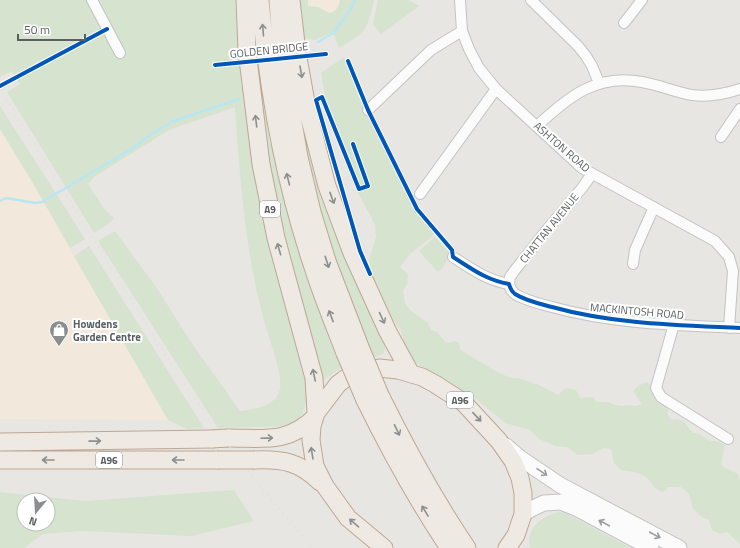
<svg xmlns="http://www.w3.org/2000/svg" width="740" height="548" viewBox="0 0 740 548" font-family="'Titillium Web',sans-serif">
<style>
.commercial{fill:#f2e8dc}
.green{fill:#d5e3cf;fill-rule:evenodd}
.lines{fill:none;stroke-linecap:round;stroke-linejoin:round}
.stream{stroke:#b8e6f2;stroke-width:2.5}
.minor-casing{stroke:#c2c3c3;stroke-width:12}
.secondary-casing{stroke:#c2c3c2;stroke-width:17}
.trunk-casing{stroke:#bda793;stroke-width:19}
.minor{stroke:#fcfbfb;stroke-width:10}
.secondary{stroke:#fcfbfb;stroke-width:15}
.trunk{stroke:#eeeae3;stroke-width:17}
.rail{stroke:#e0e0e0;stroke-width:2.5;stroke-dasharray:1 5;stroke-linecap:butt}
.trunk-bridge-casing{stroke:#bda793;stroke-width:19;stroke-linecap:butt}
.trunk-bridge{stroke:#eeeae3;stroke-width:17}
.cycleway-casing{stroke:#fff;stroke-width:6}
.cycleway{stroke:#0057b8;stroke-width:4}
.oneway{stroke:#8d8f8e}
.oneway2{stroke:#9a9d9e}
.labels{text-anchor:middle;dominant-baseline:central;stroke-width:4;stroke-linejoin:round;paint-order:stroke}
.shield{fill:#fff;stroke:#8b8e90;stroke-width:1}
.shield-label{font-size:10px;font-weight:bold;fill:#595e60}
.street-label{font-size:11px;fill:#595e60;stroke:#fff}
.poi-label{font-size:11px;font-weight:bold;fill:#595e60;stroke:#fff;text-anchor:start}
</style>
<rect width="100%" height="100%" fill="#e8e6e3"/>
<path class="commercial" d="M301 0H347L343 10 303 20Z
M0 129 33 183 74 256 168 420 0 419Z"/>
<path class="green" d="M0 0H235L241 86 246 85 307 375C307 391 309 421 287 425 280 427 272 426 265 427 249 427 234 428 218 428L98 241 115 231 156 287 193 345 240 411C255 409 276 407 280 389 283 374 269 340 265 324 245 254 240 179 235 107L169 130 94 177 88 184 105 210 114 218 111 222 94 233 7 92 20 84 12 71 0 77Z
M298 0H308V6L318 7 329 13C336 12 339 7 340 0H374C367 31 367 31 339 48L335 38 336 37 330 33 315 40 304 38Z
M378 0H409L419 6 381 34 373 24Z
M249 5 254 7C257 35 258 63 262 91 275 186 305 279 341 368L320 382 275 208Z
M283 17 291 52 381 330 379 332C384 344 392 355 373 357L358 323 329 242 316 196 308 163Z
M344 57 359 94 416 210 434 235 410 254 400 267 408 274 407 285 403 290 405 303 410 310 428 323 431 330 437 332 446 343 455 341 459 343 460 350C472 356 507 381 518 378L539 385 558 395 566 388 576 390 580 398 593 397 596 402H608L615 405 622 406 629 405 636 406 642 404 633 391 638 386 646 382 652 385 655 401 662 402 668 406V415L671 420C682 417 686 424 693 433 702 433 704 440 711 441 717 441 719 441 725 445L721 464 725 468 738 474 740 481V544L727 532 720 534 712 530 709 520 703 518 693 509 689 494 681 487H668L663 492C654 489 655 487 649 480 642 472 631 471 622 471L614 463 611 449 603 448 593 454 577 455 567 447 555 446 539 439 530 430 505 423 472 396 442 377 422 367 409 359 401 331 395 322 385 314 369 266 370 256 376 237 375 225 352 181 341 150 324 91 321 73Z
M0 106 85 239 70 248 33 183 0 129Z
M435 237 451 254 443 267 438 272 419 251Z
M89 246 204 428 187 429 168 420 74 256Z
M234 490 254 521 191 536 84 531 43 534 24 548H0V492L84 501ZM24 500H48V524H24Z
M561 512 565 513 631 548H530C525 528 544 514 561 512Z"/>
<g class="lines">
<path class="stream" d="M318 42 333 33 349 12 355 0
M0 201 6 198 35 203 42 202 133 148 150 135 171 122 239 99"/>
<g class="minor-casing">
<path id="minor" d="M92 0 120 53
M460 0 462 31 469 49 479 68 496 89 582 168 715 241 729 257 733 271 729 328
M531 0 578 46 586 56 592 66 599 83
M624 23 642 0
M368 110 431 50 462 31
M537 126C568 97 597 73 642 82 659 85 675 92 692 95 708 97 725 94 740 89
M721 137 740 109
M420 194 496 89
M453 257C472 269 486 280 509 284
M633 264 635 250 654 207
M509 284C510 288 511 291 515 294 526 301 541 304 552 307 613 324 677 325 740 328
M509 284 510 277 515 270 550 226 582 188 592 174
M674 324 656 388 661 397 728 439"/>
</g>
<g class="secondary-casing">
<path id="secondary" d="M506 446 520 458 560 485 679 548
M523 514 531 509 544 503 561 502 576 508 651 548"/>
</g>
<g class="trunk-casing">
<path id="trunk" d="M245 0 247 51 261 164 276 238 314 378 316 413
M260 0C268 90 284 181 313 267 322 296 334 324 345 353
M278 0 282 58 299 157 312 212 327 261 360 347
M291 0 297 52 307 108 327 186 352 253 388 332 411 374
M380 395C406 448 434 499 467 548
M365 400C390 451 417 500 449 548
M228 438C263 438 288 444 315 417
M0 442 212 439
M0 460H217
M255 460C283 459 300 462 320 482
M384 548 348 518 325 486 315 466 311 440 312 426 316 413 338 384 346 378 358 372 379 368 398 370 422 377 435 384 463 402 499 441 513 461 520 478 523 493V514L516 535 507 548"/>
</g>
<use href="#minor" class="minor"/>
<use href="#secondary" class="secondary"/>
<use href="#trunk" class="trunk"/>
<path class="rail" d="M0 89 114 271 160 347 218 432 250 475 313 548"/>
<g class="trunk-bridge-casing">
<path id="trunk-bridge" d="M360 347 380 395
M345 353 365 400
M212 439 228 438
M217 460H255"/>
</g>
<use href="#trunk-bridge" class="trunk-bridge"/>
<g class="cycleway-casing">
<path id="cycleway" d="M348 61 368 110 417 209 452 250 453 257C472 269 486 280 509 284 510 288 511 291 515 294 526 301 541 304 552 307 613 324 677 325 740 328
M215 65 326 54
M0 86 107 29
M353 144 368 186 359 189 322 97 316 100 360 251 370 274"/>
</g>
<use href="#cycleway" class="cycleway"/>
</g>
<defs><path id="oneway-shaft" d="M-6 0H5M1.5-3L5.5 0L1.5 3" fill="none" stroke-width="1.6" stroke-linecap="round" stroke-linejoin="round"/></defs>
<g class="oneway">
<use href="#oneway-shaft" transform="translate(263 30) rotate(-95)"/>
<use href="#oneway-shaft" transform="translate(301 72) rotate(80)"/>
<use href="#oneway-shaft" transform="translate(256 121) rotate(-97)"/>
<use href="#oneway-shaft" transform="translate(288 179) rotate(-104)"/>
<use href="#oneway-shaft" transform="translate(332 198) rotate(70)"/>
<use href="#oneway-shaft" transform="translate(279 249) rotate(-106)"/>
<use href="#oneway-shaft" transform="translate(327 262) rotate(72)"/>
<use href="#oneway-shaft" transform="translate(331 316) rotate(-111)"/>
<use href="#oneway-shaft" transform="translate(382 318) rotate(65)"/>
<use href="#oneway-shaft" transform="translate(314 375) rotate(-102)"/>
<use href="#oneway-shaft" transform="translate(477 417) rotate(47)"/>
<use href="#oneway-shaft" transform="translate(397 430) rotate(64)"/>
<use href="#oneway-shaft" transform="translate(267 438) rotate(-2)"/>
<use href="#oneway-shaft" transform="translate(95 441) rotate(-1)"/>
<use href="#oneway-shaft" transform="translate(312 453) rotate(-99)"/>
<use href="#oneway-shaft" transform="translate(48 460) rotate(180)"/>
<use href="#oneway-shaft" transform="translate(178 460) rotate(180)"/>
<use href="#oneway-shaft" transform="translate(425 511) rotate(-121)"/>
<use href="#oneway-shaft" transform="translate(354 523) rotate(-139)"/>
</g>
<g class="oneway2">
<use href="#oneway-shaft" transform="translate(542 472) rotate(34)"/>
<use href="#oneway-shaft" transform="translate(604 523) rotate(-152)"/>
<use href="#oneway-shaft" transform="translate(655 535) rotate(28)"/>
</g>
<defs>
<g id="shop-pin" transform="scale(1)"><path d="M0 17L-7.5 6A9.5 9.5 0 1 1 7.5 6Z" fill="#8b8e8e" stroke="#fff"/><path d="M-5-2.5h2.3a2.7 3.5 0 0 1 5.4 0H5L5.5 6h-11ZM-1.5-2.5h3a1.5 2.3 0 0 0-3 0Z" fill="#fff"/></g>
</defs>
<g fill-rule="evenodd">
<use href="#shop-pin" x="59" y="330"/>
</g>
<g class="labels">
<g class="shield">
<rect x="260" y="201" width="20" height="16" rx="3"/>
<rect x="447" y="392" width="26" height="16" rx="3"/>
<rect x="96" y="452" width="26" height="16" rx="3"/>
</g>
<g class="shield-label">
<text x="270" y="209">A9</text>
<text x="460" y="400">A96</text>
<text x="109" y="460">A96</text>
</g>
<g class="street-label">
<text transform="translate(269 50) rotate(-6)">GOLDEN BRIDGE</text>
<text transform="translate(562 147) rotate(41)">ASHTON ROAD</text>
<text transform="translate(549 228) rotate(-51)">CHATTAN AVENUE</text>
<text transform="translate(637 311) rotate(5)">MACKINTOSH ROAD</text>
</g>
<g class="poi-label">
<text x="73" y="324">Howdens<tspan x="73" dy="13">Garden Centre</tspan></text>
</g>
</g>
<g transform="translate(36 512) rotate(198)"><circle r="19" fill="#ffffff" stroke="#bdbfbf"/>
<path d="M0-3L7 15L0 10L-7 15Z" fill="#8b8e8e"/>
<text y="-6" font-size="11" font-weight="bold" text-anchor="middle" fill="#595e60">N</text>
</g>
<path d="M18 34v6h67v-6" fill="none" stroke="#595e60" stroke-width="2"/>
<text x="24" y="34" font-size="12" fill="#595e60" stroke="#ffffff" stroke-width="3" paint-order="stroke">50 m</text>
</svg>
